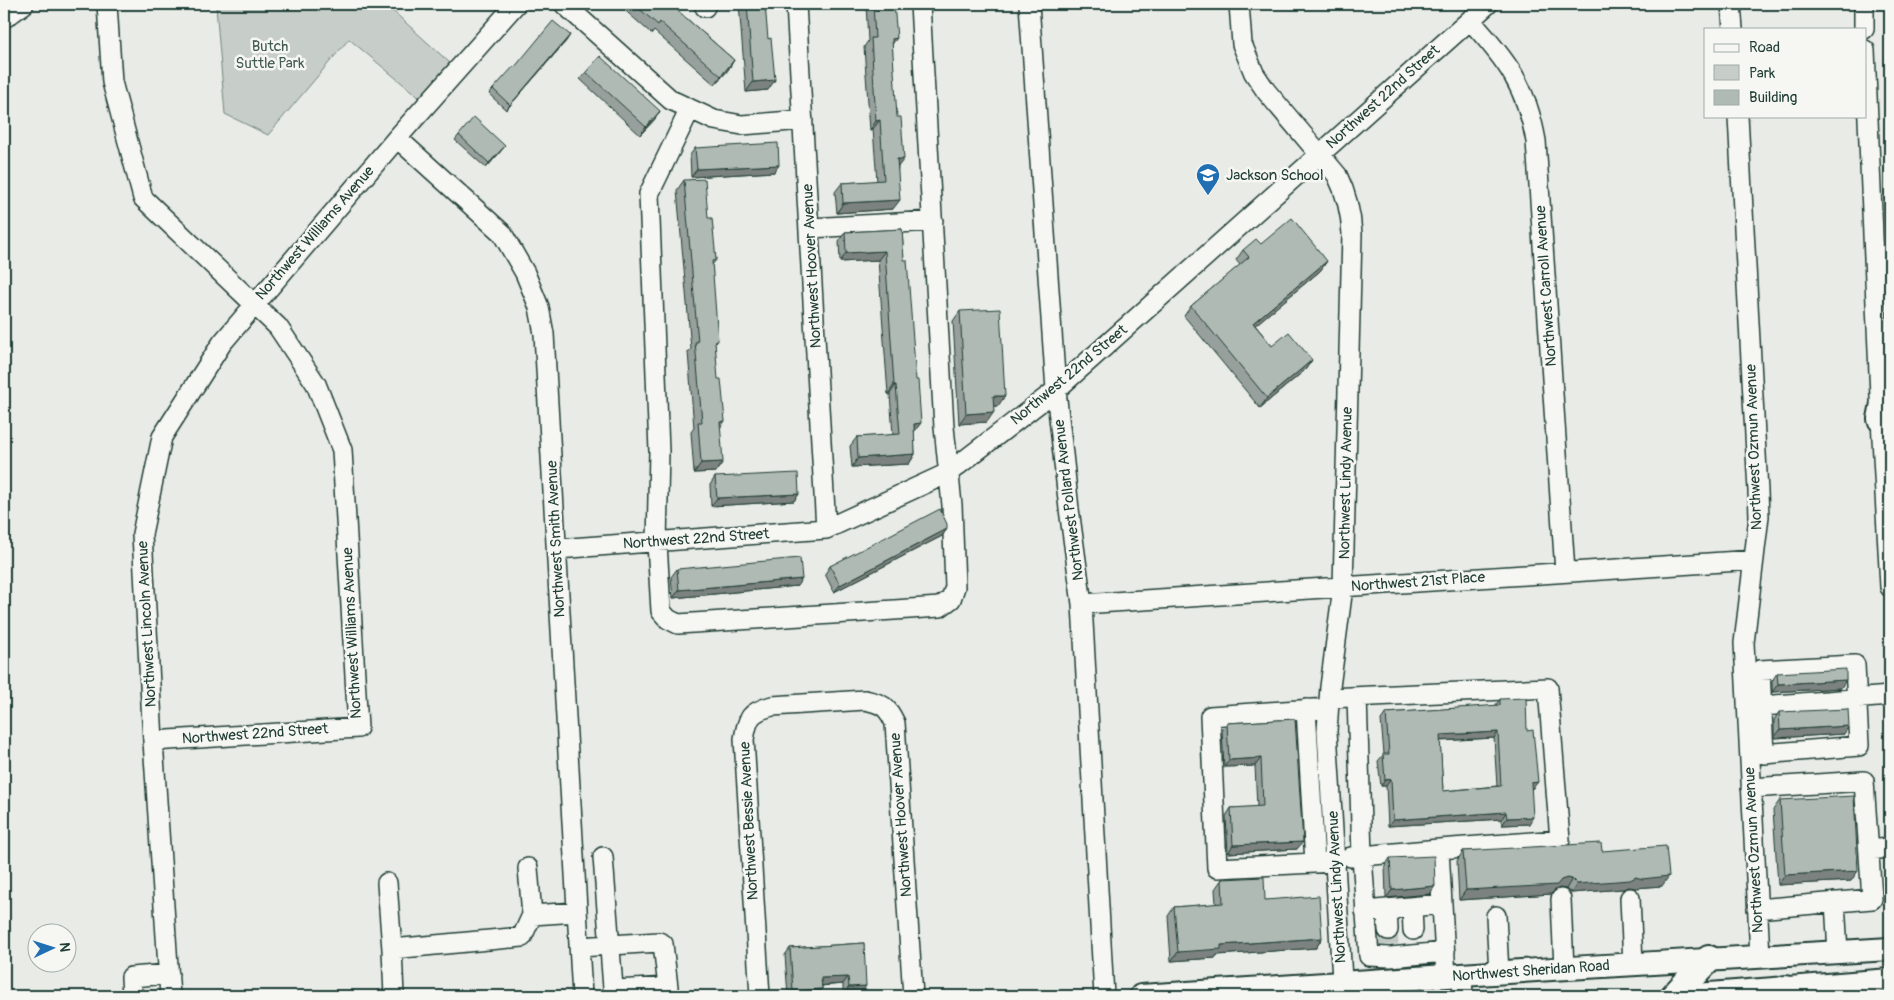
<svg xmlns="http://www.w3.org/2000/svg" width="1894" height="1000" viewBox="0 0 1894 1000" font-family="Pangolin,sans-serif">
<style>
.green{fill:#c7cec9;stroke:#73867e}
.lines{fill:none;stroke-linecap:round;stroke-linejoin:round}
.minor-tunnel{stroke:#c1c8c3;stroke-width:19;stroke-dasharray:19 9;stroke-linecap:butt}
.minor-casing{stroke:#1f3d34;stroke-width:22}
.major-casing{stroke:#1f3d34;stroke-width:26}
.highway-casing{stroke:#1f3d34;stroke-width:30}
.minor{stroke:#f6f6f2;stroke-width:19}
.major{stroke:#f6f6f2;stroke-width:22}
.highway{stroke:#f6f6f2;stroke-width:26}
.wall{fill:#97a09c;stroke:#1f3d34;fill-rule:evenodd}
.shaded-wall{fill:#7b827f;stroke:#1f3d34}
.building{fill:#b0bab5;stroke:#1f3d34;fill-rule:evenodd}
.labels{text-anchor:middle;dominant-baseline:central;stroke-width:5;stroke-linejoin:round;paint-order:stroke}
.park-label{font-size:15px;fill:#415a52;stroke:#f6f6f2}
.street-label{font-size:15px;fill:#1f3d34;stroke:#f6f6f2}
.poi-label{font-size:15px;fill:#1f3d34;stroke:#f6f6f2;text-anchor:start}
</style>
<rect width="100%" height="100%" fill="#e9ebe7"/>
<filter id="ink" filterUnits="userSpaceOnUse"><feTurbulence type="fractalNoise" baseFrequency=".02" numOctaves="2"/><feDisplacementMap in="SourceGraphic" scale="10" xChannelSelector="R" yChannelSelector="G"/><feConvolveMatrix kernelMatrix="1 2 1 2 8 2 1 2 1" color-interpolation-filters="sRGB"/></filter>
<g filter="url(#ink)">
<path class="green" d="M213 4H285V7L325 9V5L393 11 451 64 421 99 349 39 268 135 225 114 216 7Z"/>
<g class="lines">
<path class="minor-tunnel" d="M1388 930 1389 945"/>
<g class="minor-casing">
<path id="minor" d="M107 4 112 82 143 198 278 327 316 384 342 450 358 728 153 741
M564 4 671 100 714 120 742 125 803 120
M705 4V7
M796 4 826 529
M1029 4 1056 390 1069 509 1082 604 1104 996
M1239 4 1242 44 1254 73 1266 91 1337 175C1347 195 1351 212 1352 234L1343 587 1330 687 1327 731 1343 996
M1731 4 1733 29
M1864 4V29
M4 17H6L24 4
M1470 20C1507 61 1526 85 1536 141L1565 572
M1865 50 1881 419 1890 587
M690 109 649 194 659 451 657 543 661 611 668 619 678 624 940 607 951 599 955 587 952 505 944 427 920 4
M1738 116 1758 491 1759 516 1744 643 1760 956
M397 138 502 233 525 273 539 307 544 334 582 996
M810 228 933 221
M557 549 826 529 948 473 1056 390 1488 4
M1082 604 1754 560
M1855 665 1859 746 1764 754 1760 670Z
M1357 697 1362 856 1439 849
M1329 698 1548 688 1560 840 1439 849 1446 977
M1749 707 1890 696
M1328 708 1210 716 1217 868 1335 862
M1306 709 1315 863
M1751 788 1864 781 1872 899 1757 909
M1869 850 1890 848
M603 857 613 988 616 990 668 987
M1351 857 1362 856 1369 956 1390 957 1445 952
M528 868 532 915
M387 883 392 949
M1630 898 1633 964
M1561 899 1564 969
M1835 902 1838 952
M1412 907 1413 930
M1387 909 1388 930
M1365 911 1442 904
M1496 916 1499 973
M579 947 659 942 663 944 669 996
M1462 976 1463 996
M132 996 131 977 169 974
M170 996 153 741 142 534 162 437 222 343 397 138 516 4
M394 996 392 949 522 937 532 915 577 912
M760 996 744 739C748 717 750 712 772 706L865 700C883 704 887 706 895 723L913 996"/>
</g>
<g class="major-casing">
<path id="major" d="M1141 996C1391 979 1640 963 1890 949
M1684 996 1890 980"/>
</g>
<g class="highway-casing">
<path id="highway" d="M1881 419 1890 373
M1674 996 1709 959
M1775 996 1785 989"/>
</g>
<use href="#minor" class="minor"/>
<use href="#major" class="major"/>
<use href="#highway" class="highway"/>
</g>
<path class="wall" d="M622 4H670L734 60 728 70 715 85 654 31 652 34 620 6Z
M739 4H767L765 6 768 90 746 92Z
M866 4H894L892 45 898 167 893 209 837 213 835 192 842 183 877 181 873 129 870 130 864 47 868 41Z
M567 40 506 110 489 94 493 89 514 68Z
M586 72 660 111 655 119 640 135 580 79Z
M459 135 501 151 486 168 455 140Z
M695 148 779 165 774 172 691 177 690 155Z
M684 180 708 218 716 260 712 265 715 346 720 428 716 472 694 473 691 432 694 428 688 352 691 349 677 190Z
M902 229 915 454 909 464 852 467 850 446 857 437 893 435 890 394H888L878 260 840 262 839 241 845 232Z
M1261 244 1327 261 1320 271 1255 325 1272 346 1312 360 1305 370 1260 408 1184 316 1191 306 1240 265 1236 260 1243 250Z
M960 311 998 406H994L987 422 959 424 953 321Z
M715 477 799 494 794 501 711 506 710 485Z
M947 529 942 536 834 592 825 574 830 566Z
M677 569 797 586 673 598 671 577Z
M1777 673 1841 688 1772 692V681Z
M1500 699 1527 731 1533 788 1531 789 1529 824 1502 825V819L1388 826 1386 786H1381L1378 761 1384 754 1381 720 1386 713 1495 706ZM1494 738 1497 786 1443 791 1440 741Z
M1779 712 1844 734 1774 738V720Z
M1295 719 1297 849 1228 853 1226 816 1231 808 1257 807 1255 766 1224 767 1222 730 1227 723Z
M1780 800 1851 881 1778 885 1773 810Z
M1463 851H1602L1662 886 1635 888 1629 887 1623 889 1571 893 1566 889 1560 888 1555 890 1551 894 1459 900 1457 861Z
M1390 858 1430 894 1386 898 1385 866Z
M1222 879 1265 900 1322 938 1316 948 1217 955 1215 958 1171 961 1168 916 1174 907 1216 904 1215 889Z
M864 943 861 993 843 994V984L822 986V989L817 996H788L785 955 790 948Z"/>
<path class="shaded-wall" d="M570 35 567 40 506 110 510 105Z
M897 38 890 47 892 39Z
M734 60 728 70 715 85 721 76Z
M775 80 768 90 746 92 753 82Z
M660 111 655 119 640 135 646 127Z
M880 120 873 129 870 130 876 121Z
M505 146 501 151 486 168 489 163Z
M897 159H904L897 168Z
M779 165 774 172 691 177 697 169Z
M900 200 893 209 837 213 843 203Z
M885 251 878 260 840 262 846 253Z
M1327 261 1320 271 1246 333 1253 323Z
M1312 360 1305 370 1260 408 1267 398Z
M894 385H896L890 394H888Z
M993 396H1005L998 406H986Z
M994 412 987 422 959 424 966 414Z
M725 421 718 431 720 422Z
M921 423 914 432V424Z
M915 454 909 464 852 467 858 458Z
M723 462 716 472 694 473 701 463Z
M799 494 794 501 711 506 717 498Z
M947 529 942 536 834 592 840 585Z
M802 579 797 586 673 598 679 590Z
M1846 680 1841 688 1772 692 1778 684Z
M1849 726 1844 734 1774 738 1780 730Z
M1498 732 1494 738 1435 741 1440 735Z
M1261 758 1255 766 1224 767 1229 760Z
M1391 779 1386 786H1381L1385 780Z
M1538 782 1533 788 1526 789 1531 783Z
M1506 812 1502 819 1388 826 1393 820Z
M1533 817 1529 824 1502 825 1507 818Z
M1303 842 1297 849 1228 853 1233 845Z
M1858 871 1851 881 1778 885 1785 875Z
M1669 876 1662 886 1635 888 1629 887 1623 889 1571 893 1577 884 1636 877Z
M1567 878 1572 879 1566 889 1560 888 1555 890 1551 894 1459 900 1466 890 1561 880Z
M1435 886 1430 894 1386 898 1392 890Z
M1322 938 1316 948 1217 955 1215 958 1171 961 1178 952 1221 945Z
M848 977 843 984 816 986 821 978Z
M866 986 861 993 843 994 849 987Z
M822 989 817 996H789L793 991Z"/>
<path class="building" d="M634 4H670L734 60 721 76 660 22 658 25Z
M747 4H765L768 39 771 38 775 80 753 82Z
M873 4H894L897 38 892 39 897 117H901L904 159H897L900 200 843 203 842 183 884 180 880 120 876 121 871 38H875Z
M553 21 570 35 510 105 493 89 513 67 514 68Z
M600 56 660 111 646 127 586 72Z
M474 117 505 146 489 163 459 135Z
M778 143 779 165 697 169 695 148Z
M705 179 708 218H712L716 260 712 261 718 341 715 342 718 379H721L725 421 720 422 723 462 701 463 698 422H702L695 342H698L684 180Z
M1292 218 1327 261 1253 323 1272 346 1289 332 1312 360 1267 398 1191 306 1249 257 1243 250 1256 239 1261 244Z
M902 229 904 260H907L916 380H918L921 423 914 424 915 454 858 458 857 437 900 434 896 385H894L885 251 846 253 845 232Z
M1000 309 1005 396H993L994 412 966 414 960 311Z
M798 473 799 494 717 498 715 477Z
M940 509 947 524V529L840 585 830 566Z
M800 558 802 579 679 590 677 569Z
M1846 669V680L1778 684 1777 673Z
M1526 698 1527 731 1533 730 1538 782 1531 783 1533 817 1507 818 1506 812 1393 820 1391 779 1385 780 1383 754H1389L1386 713 1500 705V699ZM1498 732 1501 786 1443 791 1440 735Z
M1848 709 1849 726 1780 730 1779 712Z
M1295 719 1303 842 1233 845 1231 808 1263 806 1261 758 1229 760 1227 723Z
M1854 796 1858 871 1785 875 1780 800Z
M1601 843 1602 851 1666 846 1669 876 1642 879 1636 877 1630 880 1577 884 1572 879 1567 878 1561 880 1557 885 1466 890 1463 851Z
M1434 856 1435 886 1392 890 1390 858Z
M1264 877 1265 900 1319 896 1322 938 1221 945V949L1178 952 1174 907 1223 903 1222 879Z
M864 943 866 986 849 987 848 977 821 978 822 989 793 991 790 948Z"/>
</g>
<defs>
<g id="school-pin" transform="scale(1.25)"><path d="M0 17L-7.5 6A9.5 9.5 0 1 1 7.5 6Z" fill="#1f6fb2" stroke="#f6f6f2"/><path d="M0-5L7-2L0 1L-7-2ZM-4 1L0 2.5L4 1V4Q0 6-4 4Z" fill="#fff"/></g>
</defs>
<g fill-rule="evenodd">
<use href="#school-pin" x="1208" y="175"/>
</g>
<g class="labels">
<g class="park-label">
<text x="270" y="46">Butch<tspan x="270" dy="17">Suttle Park</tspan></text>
</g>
<g class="street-label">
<text transform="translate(1383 97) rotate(-42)">Northwest 22nd Street</text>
<text transform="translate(315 233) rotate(-49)">Northwest Williams Avenue</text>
<text transform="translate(812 266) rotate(-93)">Northwest Hoover Avenue</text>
<text transform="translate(1546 286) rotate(-94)">Northwest Carroll Avenue</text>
<text transform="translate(1069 375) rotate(-40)">Northwest 22nd Street</text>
<text transform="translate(1754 447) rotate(-92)">Northwest Ozmun Avenue</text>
<text transform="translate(1346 483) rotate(-89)">Northwest Lindy Avenue</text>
<text transform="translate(1069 500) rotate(-97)">Northwest Pollard Avenue</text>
<text transform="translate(556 539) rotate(-93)">Northwest Smith Avenue</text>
<text transform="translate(696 539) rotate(-4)">Northwest 22nd Street</text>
<text transform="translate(1418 582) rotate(-4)">Northwest 21st Place</text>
<text transform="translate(147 624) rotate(-93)">Northwest Lincoln Avenue</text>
<text transform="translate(352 633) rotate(-93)">Northwest Williams Avenue</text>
<text transform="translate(255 734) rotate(-4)">Northwest 22nd Street</text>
<text transform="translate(901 815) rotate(-94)">Northwest Hoover Avenue</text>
<text transform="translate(749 821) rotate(-93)">Northwest Bessie Avenue</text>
<text transform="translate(1754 850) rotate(-93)">Northwest Ozmun Avenue</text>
<text transform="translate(1337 887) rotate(-93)">Northwest Lindy Avenue</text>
<text transform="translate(1531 971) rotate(-4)">Northwest Sheridan Road</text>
</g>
<g class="poi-label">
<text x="1226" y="175">Jackson School</text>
</g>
</g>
<rect width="1894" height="1000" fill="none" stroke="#f6f6f2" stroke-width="20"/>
<rect x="10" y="10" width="1874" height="980" fill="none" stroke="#1f3d34" stroke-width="2" filter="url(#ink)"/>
<rect x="1704" y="28" width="162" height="90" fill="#f6f6f2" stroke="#a0aca6"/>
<rect x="1714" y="44" width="25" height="8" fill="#f6f6f2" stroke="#a0aca6"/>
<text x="1749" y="52" font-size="15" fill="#1f3d34">Road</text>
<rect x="1714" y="65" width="25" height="15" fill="#c7cec9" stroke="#a0aca6"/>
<text x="1749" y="78" font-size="15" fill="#1f3d34">Park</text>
<rect x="1714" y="90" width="25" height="15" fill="#b0bab5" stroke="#a0aca6"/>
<text x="1749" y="102" font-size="15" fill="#1f3d34">Building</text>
<g transform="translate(52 948) rotate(86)"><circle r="24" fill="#f6f6f2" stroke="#a0aca6"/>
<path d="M0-4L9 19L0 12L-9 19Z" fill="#1f6fb2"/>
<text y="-8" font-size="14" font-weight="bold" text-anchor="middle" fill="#1f3d34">N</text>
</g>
</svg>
